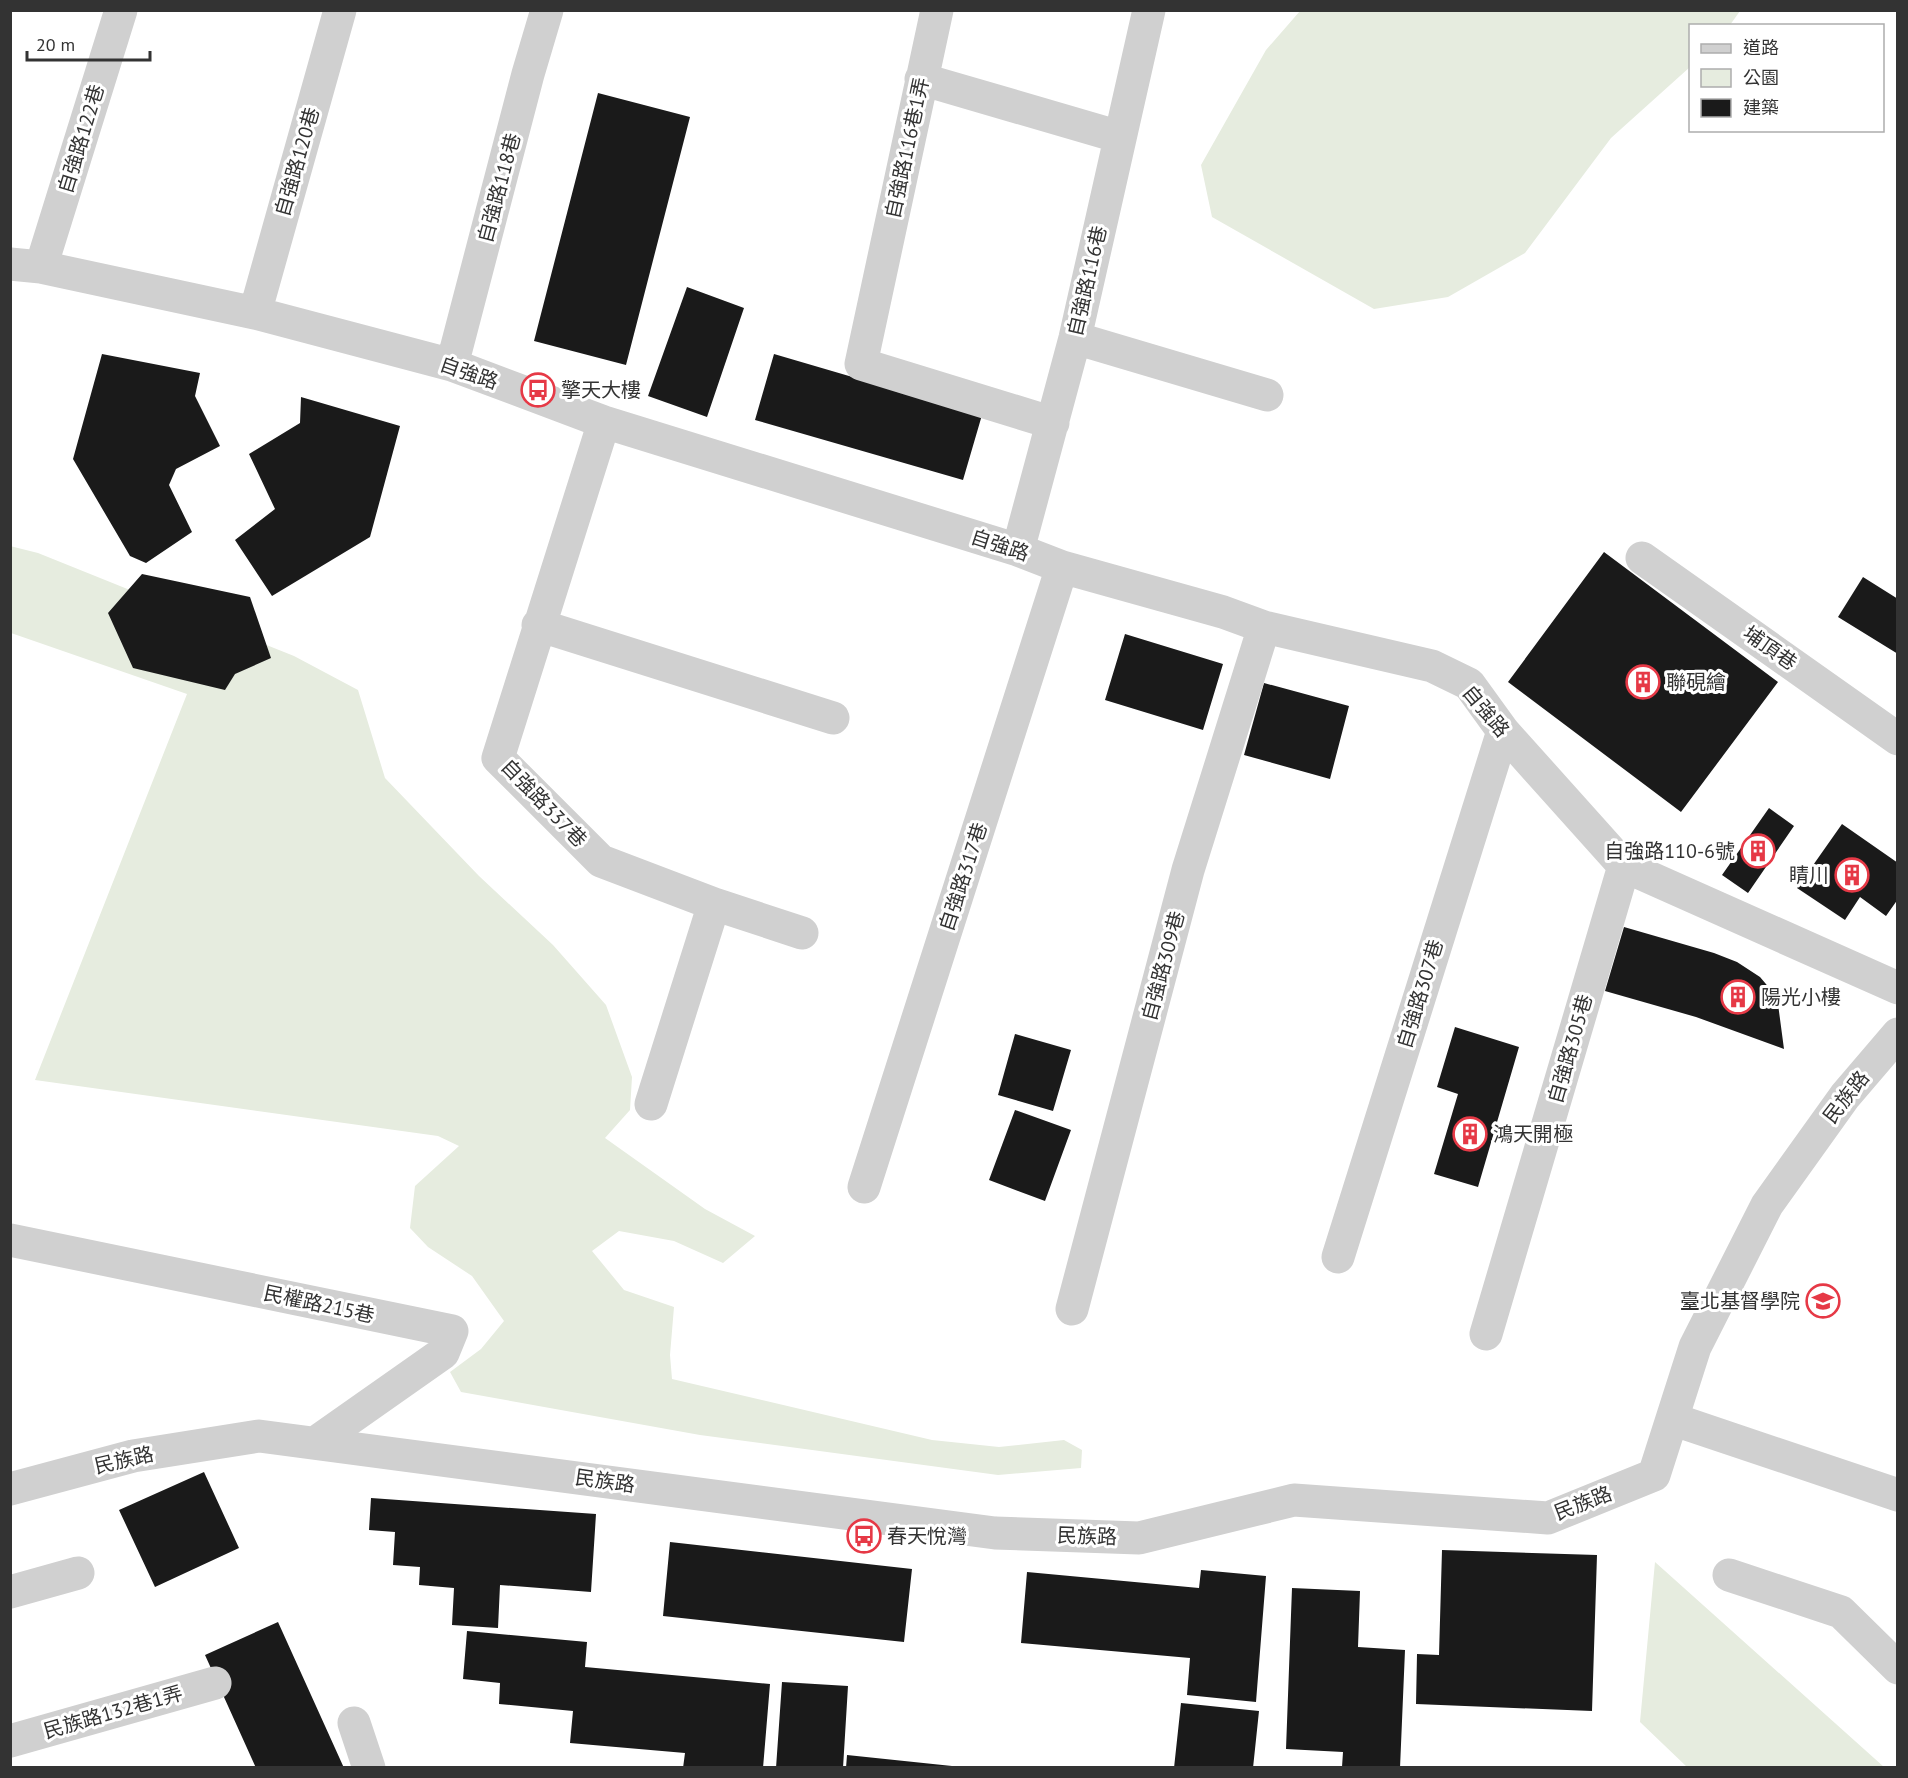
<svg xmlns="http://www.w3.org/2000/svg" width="1908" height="1778" viewBox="0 0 1908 1778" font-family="'PT Sans','Noto Sans TC',sans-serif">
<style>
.green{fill:#e6ecdf}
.building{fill:#1a1a1a}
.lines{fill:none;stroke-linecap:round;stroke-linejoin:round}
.minor{stroke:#d0d0d0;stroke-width:33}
.labels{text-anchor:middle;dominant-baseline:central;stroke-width:6;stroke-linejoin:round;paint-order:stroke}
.street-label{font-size:20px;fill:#333;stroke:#fff}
.poi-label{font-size:20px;fill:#333;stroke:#fff;text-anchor:start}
</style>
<rect width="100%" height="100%" fill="#fff"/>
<path class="green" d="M1300 11V10L1740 11 1730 25 1690 26V67L1611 138 1525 253 1448 297 1374 309 1212 217 1201 165 1266 50Z
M10 546 38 553 294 656 358 690 385 778 479 876 553 945 606 1005 632 1077 630 1110 605 1138 705 1209 755 1236 723 1263 674 1241 619 1231 592 1251 624 1290 674 1307 670 1355 672 1379 932 1440 999 1447 1064 1440 1082 1450 1081 1468 998 1475 700 1435 461 1392 450 1372 481 1349 504 1321 472 1276 428 1247 410 1228 415 1186 459 1146 438 1136 35 1080 187 694 11 633Z
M1655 1562 1884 1767H1687L1640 1722Z"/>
<path class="building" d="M598 93 690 117 626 365 534 341Z
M687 287 744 308 707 417 648 396Z
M102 354 200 373 195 396 220 446 176 469 169 485 192 532 146 563 130 556 73 459Z
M774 354 982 415 963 480 755 420Z
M301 397 400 426 370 537 272 596 235 540 275 509 249 454 300 423Z
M1604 552 1778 682 1681 812 1508 682Z
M142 574 250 597 271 658 235 674 225 690 133 668 108 613Z
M1863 577 1898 599V654L1838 617Z
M1125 634 1223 664 1203 730 1105 700Z
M1264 683 1349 706 1330 779 1244 755Z
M1769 808 1794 826 1748 893 1722 875Z
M1842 824 1898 863V899L1886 916 1860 897 1845 920 1797 888Z
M1624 927 1714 953 1737 962 1760 977 1771 990 1778 1004 1784 1049 1696 1017 1605 991Z
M1455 1027 1519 1047 1478 1187 1434 1174 1458 1094 1437 1087Z
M1015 1034 1071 1050 1053 1111 998 1095Z
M1015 1110 1071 1130 1045 1201 989 1180Z
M204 1472 239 1548 155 1587 119 1510Z
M371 1498 596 1514 591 1592 500 1585 498 1628 452 1625 454 1588 419 1585 420 1567 393 1565 395 1532 369 1530Z
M670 1542 912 1569 904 1642 663 1616Z
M1442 1550 1597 1555 1592 1711 1416 1704 1417 1654 1439 1655Z
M1201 1570 1266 1576 1256 1702 1187 1695 1190 1658 1021 1643 1027 1572 1199 1588Z
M1292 1588 1360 1591 1358 1647 1405 1650 1400 1768 1342 1767 1343 1752 1286 1749Z
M278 1622 344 1768H256L205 1655Z
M467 1631 587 1642 585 1667 770 1684 763 1768H683L685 1753 570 1743 573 1711 499 1704 500 1683 463 1679Z
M782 1682 848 1686 843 1768H776Z
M1181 1703 1259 1711 1253 1768H1174Z
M847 1755 952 1766V1768H846Z"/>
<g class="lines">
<path class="minor" d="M937 10 861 364 1053 423
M921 79 1120 137
M10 264 41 267 255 313 452 365 604 422 1018 550 1062 567 1223 612 1264 627 1432 666 1469 684 1503 731 1624 866 1898 988
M41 267 121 10
M255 313 340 10
M1075 338 1267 395
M452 365 528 74 547 10
M604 422 498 758 601 861 714 904 802 933
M1018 550 1075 338 1149 10
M1642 558 1898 739
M538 625 833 718
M651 1104 714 904
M864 1187 1062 567
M10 1240 452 1331 443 1353 315 1443
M1338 1257 1503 731
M1072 1309 1188 870 1264 627
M1486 1334 1624 866
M1672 1419 1898 1495
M10 1489 133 1456 259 1436 995 1533 1139 1538 1294 1500 1548 1518 1654 1475 1695 1347 1767 1205 1845 1096 1898 1034
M1729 1575 1841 1612 1898 1668
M10 1592 78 1573
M354 1723 369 1768
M10 1741 215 1683"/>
</g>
<defs>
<g id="bus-ring" transform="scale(1.725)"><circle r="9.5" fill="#fff" stroke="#e63946" stroke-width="1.5"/><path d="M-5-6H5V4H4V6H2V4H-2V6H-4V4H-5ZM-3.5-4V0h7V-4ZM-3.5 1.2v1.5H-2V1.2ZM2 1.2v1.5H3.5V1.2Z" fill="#e63946"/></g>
<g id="building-ring" transform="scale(1.725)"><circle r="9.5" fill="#fff" stroke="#e63946" stroke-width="1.5"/><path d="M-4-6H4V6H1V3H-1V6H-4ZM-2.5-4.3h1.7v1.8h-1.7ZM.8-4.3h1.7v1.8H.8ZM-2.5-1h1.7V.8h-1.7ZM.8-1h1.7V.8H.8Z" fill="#e63946"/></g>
<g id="university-ring" transform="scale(1.725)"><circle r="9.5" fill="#fff" stroke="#e63946" stroke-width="1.5"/><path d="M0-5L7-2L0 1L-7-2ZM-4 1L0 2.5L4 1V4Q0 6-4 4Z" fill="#e63946"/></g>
</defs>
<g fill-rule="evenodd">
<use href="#bus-ring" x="538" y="390"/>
<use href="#building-ring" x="1643" y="682"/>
<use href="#building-ring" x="1758" y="851"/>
<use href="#building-ring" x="1852" y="875"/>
<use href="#building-ring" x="1738" y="997"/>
<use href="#building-ring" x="1470" y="1134"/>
<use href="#university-ring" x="1823" y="1301"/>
<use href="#bus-ring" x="864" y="1536"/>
</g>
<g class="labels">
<g class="street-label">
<text transform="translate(81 139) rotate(-73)">自強路122巷</text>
<text transform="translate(907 148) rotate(-78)">自強路116巷1弄</text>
<text transform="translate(297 162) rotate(-74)">自強路120巷</text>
<text transform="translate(499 188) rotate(-75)">自強路118巷</text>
<text transform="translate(1087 281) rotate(-77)">自強路116巷</text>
<text transform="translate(469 373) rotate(19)">自強路</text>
<text transform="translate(1000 545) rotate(18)">自強路</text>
<text transform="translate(1770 648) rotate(35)">埔頂巷</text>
<text transform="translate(1486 711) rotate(50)">自強路</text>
<text transform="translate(544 803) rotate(46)">自強路337巷</text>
<text transform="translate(963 877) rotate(-72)">自強路317巷</text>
<text transform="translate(1163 966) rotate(-75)">自強路309巷</text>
<text transform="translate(1420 994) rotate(-73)">自強路307巷</text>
<text transform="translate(1570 1049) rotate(-74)">自強路305巷</text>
<text transform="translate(1846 1097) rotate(-52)">民族路</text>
<text transform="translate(319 1304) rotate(12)">民權路215巷</text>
<text transform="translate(124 1460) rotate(-13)">民族路</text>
<text transform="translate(605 1481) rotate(8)">民族路</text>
<text transform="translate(1583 1503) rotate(-21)">民族路</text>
<text transform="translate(1087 1536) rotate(2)">民族路</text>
<text transform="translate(113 1712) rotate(-16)">民族路132巷1弄</text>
</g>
<g class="poi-label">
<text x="561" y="390">擎天大樓</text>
<text x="1666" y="682">聯硯繪</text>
<text x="1735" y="851" text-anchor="end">自強路110-6號</text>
<text x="1829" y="875" text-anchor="end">睛川</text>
<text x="1761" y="997">陽光小樓</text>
<text x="1493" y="1134">鴻天開極</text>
<text x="1800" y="1301" text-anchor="end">臺北基督學院</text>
<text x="887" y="1536">春天悅灣</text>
</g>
</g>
<rect width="1908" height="1778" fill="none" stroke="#333333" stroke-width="24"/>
<rect x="1689" y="24" width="195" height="108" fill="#ffffff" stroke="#adadad" stroke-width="1.5"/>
<rect x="1701" y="44" width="30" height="9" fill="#d0d0d0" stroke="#adadad" stroke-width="1.5"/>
<text x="1743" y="54" font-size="18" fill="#333333">道路</text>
<rect x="1701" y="69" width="30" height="18" fill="#e6ecdf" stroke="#adadad" stroke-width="1.5"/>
<text x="1743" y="84" font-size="18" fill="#333333">公園</text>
<rect x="1701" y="99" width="30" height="18" fill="#1a1a1a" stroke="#adadad" stroke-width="1.5"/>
<text x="1743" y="114" font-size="18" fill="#333333">建築</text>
<path d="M27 51v9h123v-9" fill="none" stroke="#333333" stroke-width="3"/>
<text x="36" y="51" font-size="18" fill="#333333" stroke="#ffffff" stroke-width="4.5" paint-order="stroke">20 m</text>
</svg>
